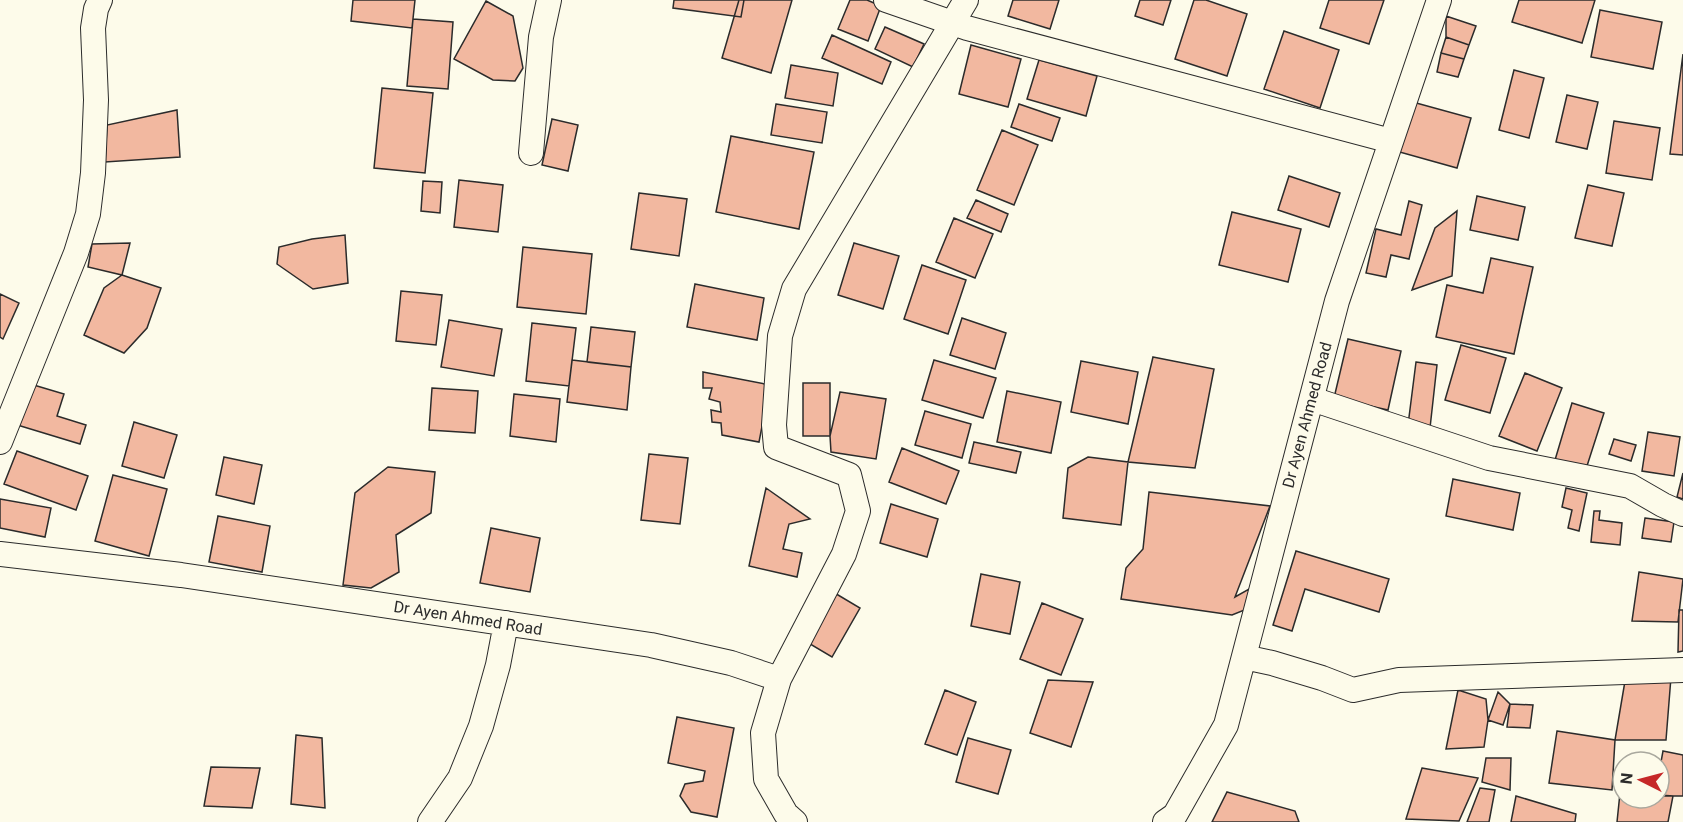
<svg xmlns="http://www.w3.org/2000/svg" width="1683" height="822" viewBox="0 0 1683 822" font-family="Roboto,sans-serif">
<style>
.building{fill:#f2b8a0;stroke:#2b2b2b;stroke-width:1.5}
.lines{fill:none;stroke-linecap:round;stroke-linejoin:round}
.minor-casing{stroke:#2b2b2b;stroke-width:26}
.minor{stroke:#fdfbea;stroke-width:24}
.labels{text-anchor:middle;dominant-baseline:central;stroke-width:4.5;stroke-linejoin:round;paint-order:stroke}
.street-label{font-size:16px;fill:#2b2b2b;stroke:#fdfbea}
</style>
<rect width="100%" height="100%" fill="#fdfbea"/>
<path class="building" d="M353 0H415L412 28 351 21Z
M674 0H744L741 17 673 8Z
M739 0H792L771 73 722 58Z
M850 0H867L881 6 868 41 838 29Z
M1013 0H1059L1050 29 1008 16Z
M1140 0H1171L1163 25 1135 16Z
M1194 0H1206L1247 14 1227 76 1175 59Z
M1329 0H1384L1369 44 1320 28Z
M1519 0H1595L1582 43 1512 22Z
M486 1 513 16 523 68 515 81 493 80 454 59Z
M1600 10 1662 22 1653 69 1591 57Z
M1446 16 1476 26 1469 45 1446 37Z
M413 19 453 22 448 89 407 86Z
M885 27 924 44 913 67 875 49Z
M1284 31 1339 50 1320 108 1264 89Z
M832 35 891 62 882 84 822 58Z
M1446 37 1469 45 1464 59 1441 53Z
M971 45 1021 59 1008 107 959 94Z
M1441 53 1464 59 1458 77 1437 72Z
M1683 54V155L1670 154Z
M1039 60 1097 76 1086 116 1027 99Z
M791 65 838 73 833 106 785 98Z
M1514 70 1544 78 1529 138 1499 130Z
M382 88 433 93 425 173 374 168Z
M1567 95 1598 102 1587 149 1556 142Z
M1409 101 1471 118 1457 168 1396 151Z
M776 104 827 112 822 143 771 135Z
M1019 104 1060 118 1052 141 1011 127Z
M177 110 180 157 105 162 107 125Z
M552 119 578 125 568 171 542 165Z
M1614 121 1660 128 1652 180 1606 173Z
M1002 130 1038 145 1014 205 977 190Z
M731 136 814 152 799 229 716 212Z
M1289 176 1340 193 1329 227 1278 210Z
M459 180 503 185 498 232 454 227Z
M423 181 442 182 440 213 421 211Z
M1588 185 1624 193 1612 246 1575 238Z
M639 193 687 199 679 256 631 249Z
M1477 196 1525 207 1518 240 1470 230Z
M976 200 1008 214 1001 232 967 218Z
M1409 201 1422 205 1409 259 1391 255 1386 277 1366 273 1376 229 1401 235Z
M1457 211 1452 276 1412 290 1435 228Z
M1232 212 1301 229 1288 282 1219 265Z
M954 218 993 234 975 278 936 262Z
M345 235 348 283 313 289 277 264 279 247 312 239Z
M130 243 122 275 88 267 92 244Z
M854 243 899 256 883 309 838 295Z
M523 247 592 254 586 314 517 307Z
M1491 258 1533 267 1514 354 1436 337 1447 285 1483 293Z
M922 265 966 280 948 334 904 319Z
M122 275 161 288 147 328 124 353 84 335 104 288Z
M695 284 764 298 757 340 687 327Z
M401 291 442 295 436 345 396 341Z
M0 294 19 303 3 339 0 337Z
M962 318 1006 333 995 369 950 355Z
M449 320 502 329 494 376 441 367Z
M532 323 576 328 569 386 526 381Z
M591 327 635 332 631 367 587 362Z
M1348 339 1401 351 1388 410 1334 398Z
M1461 345 1506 358 1490 413 1445 400Z
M1153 357 1214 369 1195 468 1128 462Z
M572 360 631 367 627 410 567 402Z
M934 360 996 378 983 418 922 400Z
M1081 361 1138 372 1128 424 1071 412Z
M1416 362 1437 365 1430 428 1408 425Z
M703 372 770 385 759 442 722 435 721 423 712 422 711 410 721 412 720 402 709 399 712 388H703Z
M1525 373 1562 388 1537 451 1499 436Z
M27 383 64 394 57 416 86 425 80 444 14 424Z
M803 383H830V436H803Z
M432 388 478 391 475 433 429 430Z
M1007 391 1061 402 1051 453 997 442Z
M840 392 886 399 876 459 831 452 830 436Z
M514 394 560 399 556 442 510 436Z
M1572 403 1604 413 1586 469 1555 460Z
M925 411 971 424 962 458 915 445Z
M134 422 177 435 164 478 122 466Z
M1648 432 1680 437 1674 476 1642 471Z
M1614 439 1636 445 1631 461 1609 454Z
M974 442 1021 452 1016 473 969 463Z
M902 448 959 471 946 504 889 482Z
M17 451 88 476 76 510 4 484Z
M649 454 688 458 680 524 641 520Z
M224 457 262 465 254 504 216 495Z
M1088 457 1128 462 1121 525 1063 518 1068 468Z
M388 467 435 472 431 513 396 535 399 572 371 588 343 585 355 493Z
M1683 473V499L1677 497Z
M113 475 167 489 149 556 95 541Z
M1453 479 1520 493 1513 530 1446 516Z
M766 488 810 519 789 524 783 549 802 553 797 577 749 566Z
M1566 488 1587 493 1579 531 1568 528 1572 510 1562 507Z
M1149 492 1270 506 1235 597 1249 589 1247 609 1232 615 1121 599 1126 568 1143 549Z
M0 499 51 508 45 537 0 528Z
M891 504 938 519 927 557 880 543Z
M1594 511H1600L1599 520 1622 523 1620 545 1591 542Z
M218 516 270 526 262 572 209 562Z
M1645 518 1674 522 1671 542 1642 538Z
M491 528 540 538 530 592 480 583Z
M1296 551 1389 579 1379 612 1305 589 1292 631 1273 625Z
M1639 572 1683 579 1678 622 1632 621Z
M981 574 1020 582 1010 634 971 626Z
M833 592 860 608 832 657 805 641Z
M1042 603 1083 619 1061 675 1020 659Z
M1679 610H1683V651L1678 652Z
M1671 677 1666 740H1615L1625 681Z
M1048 680 1093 682 1071 747 1030 733Z
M945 690 976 702 957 755 925 744Z
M1458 690 1486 699 1488 720 1484 747 1446 749Z
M1498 692 1510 704 1503 725 1488 720Z
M1510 704 1533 705 1530 728 1507 727Z
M677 717 734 728 717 817 691 812 680 796 685 784 703 781 705 771 668 763Z
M1557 731 1615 740 1612 790 1549 783Z
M296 735 322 738 325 808 291 804Z
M968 738 1011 750 998 794 956 782Z
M1663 751 1683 755V796H1659V773Z
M1486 758H1511L1510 790 1482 782Z
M211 767 260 768 252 808 204 806Z
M1422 768 1478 778 1459 821 1406 819Z
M1480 788 1495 790 1489 822H1467Z
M1227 792 1295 811 1299 822H1212Z
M1620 793H1623V798H1659V795L1673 796 1668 822H1617Z
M1516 796 1576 814 1575 822H1511Z"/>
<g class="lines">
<g class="minor-casing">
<path id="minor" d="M886 0 967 28 1391 141
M531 153 541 37 549 0
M1312 399 1489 458 1630 486 1663 505 1683 514
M0 442 76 253 88 214 93 173 96 100 93 28 96 9 100 0
M0 554 181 575 651 645 731 663 779 679 763 733 766 779 786 814 795 822
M1244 657 1272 663 1322 678 1353 690 1399 680 1683 670
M779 679 844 554 858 511 849 475 776 447 774 425 780 336 794 289 966 0
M430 822 460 778 481 726 498 665 506 623
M1165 822 1175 815 1226 725 1337 301 1439 0"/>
</g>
<use href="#minor" class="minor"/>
</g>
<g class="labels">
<g class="street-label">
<text transform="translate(1307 415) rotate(-75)">Dr Ayen Ahmed Road</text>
<text transform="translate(468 618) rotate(9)">Dr Ayen Ahmed Road</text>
</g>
</g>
<g transform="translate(1641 780) rotate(276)"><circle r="28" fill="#fdfbea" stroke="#a9a89e" stroke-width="1.5"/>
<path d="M0-4.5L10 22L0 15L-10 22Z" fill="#c62828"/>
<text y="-9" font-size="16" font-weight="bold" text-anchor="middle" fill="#2b2b2b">N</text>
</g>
</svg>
